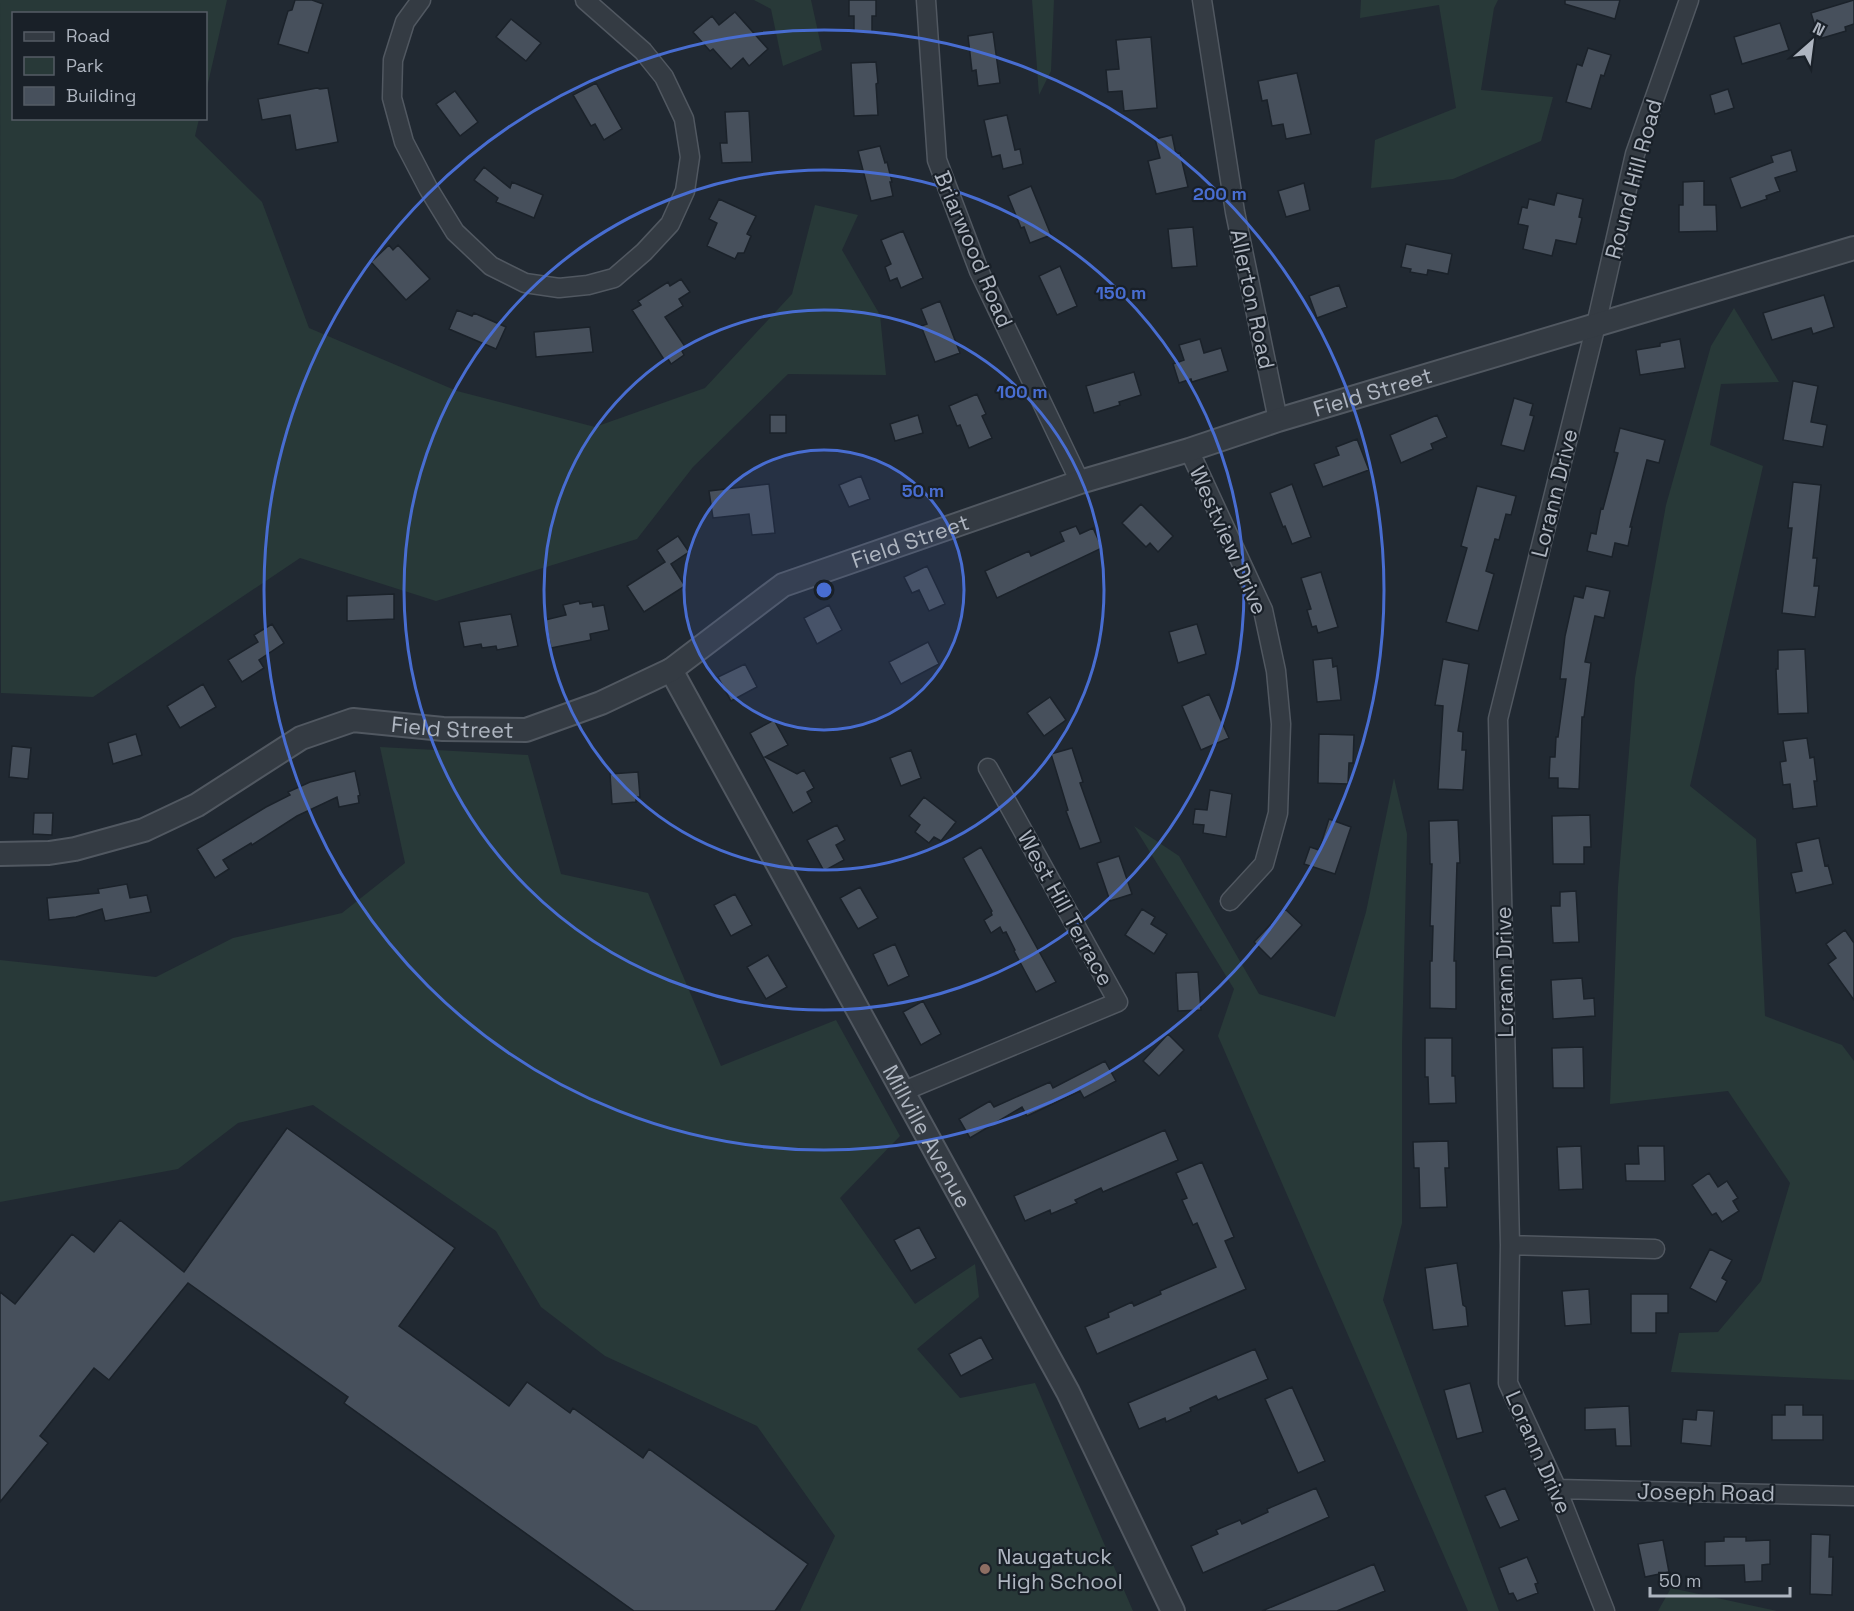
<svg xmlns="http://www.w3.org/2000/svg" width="1854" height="1611" viewBox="0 0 1854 1611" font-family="'Space Grotesk',sans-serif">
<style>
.green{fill:#283938}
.building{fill:#47505c;stroke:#1b222a;stroke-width:1.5}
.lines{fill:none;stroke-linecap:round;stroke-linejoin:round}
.minor-casing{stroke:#515861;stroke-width:21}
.tertiary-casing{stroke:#515861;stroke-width:26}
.minor{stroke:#343b43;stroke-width:18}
.tertiary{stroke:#343b43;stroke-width:22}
.ring{fill:none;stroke:#486dd1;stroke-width:3}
.education-dot{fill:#8d6e63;stroke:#192028;stroke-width:2}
.labels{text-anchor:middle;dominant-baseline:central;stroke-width:4.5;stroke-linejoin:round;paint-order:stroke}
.street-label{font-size:22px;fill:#aeb5c0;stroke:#192028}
.poi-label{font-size:22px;fill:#aeb5c0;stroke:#192028;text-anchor:start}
.centre{fill:#486dd1;stroke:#192028;stroke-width:3}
.ring-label{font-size:18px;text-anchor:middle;font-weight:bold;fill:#486dd1;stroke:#192028;stroke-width:4.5;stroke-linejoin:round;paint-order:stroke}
</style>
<rect width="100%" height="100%" fill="#212932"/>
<path class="green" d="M0 0H227L206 92V14H14V118L199 119 195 136 262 202 309 328 457 391 595 427 705 388 792 294 815 205 858 215 842 250 880 315 886 375 788 374 693 467 637 539 436 601 300 558 93 697 1 693Z
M754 0H811L822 50 783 66 771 9Z
M1032 0H1054L1051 71 1039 95Z
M1361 0H1498L1494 8 1481 90 1553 97 1541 141 1453 179 1371 188 1375 140 1456 108 1439 5 1360 18Z
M1734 308 1779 382 1721 384 1710 445 1763 466 1690 786 1756 839 1765 1016 1842 1045 1854 1061V1380L1671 1372 1679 1333 1718 1332 1761 1281 1790 1183 1728 1091 1610 1104 1618 887 1635 678 1666 505 1711 346Z
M380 747 528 755 561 874 648 893 721 1066 836 1020 900 1136 840 1198 915 1304 975 1264 979 1297 917 1349 960 1398 1035 1383 1133 1611H800L835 1536 757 1426 605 1356 541 1307 496 1231 313 1105 238 1123 178 1169 0 1202V960L156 977 233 938 342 913 405 863Z
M1394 778 1407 834 1402 1046V1223L1383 1300 1499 1611H1468L1218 1036 1234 989 1134 826 1179 856 1259 994 1335 1017 1366 912Z
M1671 1588 1777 1611H1658Z"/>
<path class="building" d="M295 0H312L323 4 308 53 278 44 288 11 292 10Z
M849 0H876V16H872V32H854V16H849Z
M1565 0H1620L1615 19 1565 4Z
M1854 0V24L1845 27 1846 31 1819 39 1811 13Z
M735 12 768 49 749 66 743 58 731 69 713 49 710 51 693 32 712 16 719 25Z
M511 19 541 43 526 61 496 37Z
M1780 23 1789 50 1742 64 1734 37Z
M993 32 1000 83 978 86 976 70 972 71 968 36Z
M1151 37 1157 108 1124 111 1122 91 1108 92 1106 70 1119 69 1116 40Z
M1588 48 1611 55 1604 76 1601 75 1591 109 1566 102 1577 64 1582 66Z
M876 62 878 83 876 84 878 115 854 116 851 63Z
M1297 73 1311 134 1286 139 1283 124 1272 126 1267 100 1262 101 1258 81Z
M596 83 622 129 604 140 595 124 591 126 573 95Z
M317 88 320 89 328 88 338 142 296 150 290 115 262 120 258 99Z
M1728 89 1734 108 1715 114 1710 95Z
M455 91 478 122 460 136 436 104Z
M749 111 752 162 722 163 720 143H727L725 112Z
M1007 115 1015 150 1020 149 1023 164 1003 169 1000 155 992 157 984 120Z
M1172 135 1176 154 1180 153 1188 187 1156 194 1148 161 1160 158 1155 139Z
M880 146 885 163 887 162 892 182H890L893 196 871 201 858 151Z
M1791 150 1797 171 1775 178 1780 191 1766 196 1767 199 1741 208 1730 178 1773 162 1771 156Z
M484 167 510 188 512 182 543 195 534 218 496 202 498 198 474 180Z
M1704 181V205H1716L1717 231 1679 232V205H1683V182Z
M1304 183 1310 210 1286 217 1278 191Z
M1031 186 1051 235 1030 243 1024 227 1021 228 1008 196Z
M1557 193 1583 199 1579 217 1582 218 1576 244 1556 240 1552 256 1523 249 1528 226 1518 224 1522 207 1527 208 1529 199 1554 205Z
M719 199 756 216 747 234 751 236 744 253H738L735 259 707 246 717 223 709 219Z
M1193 227 1197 266 1172 268 1168 229Z
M903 231 923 278 901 288 897 278 890 281 885 267 891 264 881 240Z
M1406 244 1452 254 1448 274 1428 270 1427 275 1410 272 1411 269 1401 267Z
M389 245 393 250 398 245 430 279 406 300 371 262Z
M1060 266 1077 306 1057 315 1039 276Z
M681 279 690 292 679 299 683 306 665 317 686 348 682 351 684 355 671 364 668 359 665 361 632 310 641 305 638 301 668 282 670 286Z
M1339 285 1347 307 1317 318 1309 296Z
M1824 295 1834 327 1813 334 1811 328 1772 340 1763 313Z
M940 301 960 353 935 362 921 326 927 324 921 309Z
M457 310 472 316 474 313 506 327 496 349 449 329Z
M590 327 593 352 536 357 534 332Z
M1200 339 1204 353 1221 348 1228 371 1192 382 1191 379 1179 383 1173 364 1184 360 1179 345Z
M1680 339 1685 368 1640 375 1636 350 1660 346V343Z
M1134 372 1141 395 1119 402 1120 405 1094 413 1086 386Z
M1793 381 1818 386 1811 422 1827 425 1823 447 1783 440Z
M977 394 986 414 982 416 992 438 969 448 960 425 957 426 949 406Z
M1514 398 1533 404 1530 415 1534 416 1524 451 1501 445Z
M770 415H786V433H770Z
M918 415 923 433 895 441 890 424Z
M1437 415 1447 437 1431 444 1433 449 1401 463 1390 435Z
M1620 428 1665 440 1659 463 1647 460 1630 527H1632L1628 546 1615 543 1612 557 1587 551 1591 533 1596 534 1601 508 1603 509 1618 453 1614 452Z
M1357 439 1369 470 1323 487 1314 464 1339 455 1336 447Z
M861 476 870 499 849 507 839 485Z
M1793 482 1821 485 1813 558H1817L1814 586H1819L1815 617 1782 613 1792 528H1788Z
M769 484 775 533 752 535 749 514 713 518 709 491Z
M1292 484 1311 537 1292 544 1285 526 1283 527 1270 493Z
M1477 486 1516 496 1511 515 1506 514 1499 540 1495 539 1486 571 1494 574 1478 631 1446 622 1467 548 1461 546Z
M1141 504 1173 536 1158 552 1150 543 1146 547 1122 523Z
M1076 526 1080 534 1093 528 1102 548 997 598 985 571 1029 551 1031 556 1064 541 1060 532Z
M678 536 689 552 671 564 685 586 644 612 627 586 665 562 657 550Z
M927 566 945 604 929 611 919 590 912 593 904 577Z
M1321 572 1338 627 1318 633 1316 626 1312 627 1307 610 1311 609 1301 578Z
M1586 586 1610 591 1604 618 1595 616 1585 662 1591 663 1584 717H1582L1579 789 1558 788V778H1549L1550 757H1555L1556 737H1558L1566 679H1560L1565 636 1574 596 1583 598Z
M394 594V619L347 621V596Z
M579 601 580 604 592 602 593 607 604 605 609 630 590 634 591 640 551 648 545 620 566 615 563 605Z
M829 605 842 630 817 644 804 618Z
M511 614 518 646 497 650 496 646 482 648 481 644 464 647 459 622Z
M272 624 284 643 259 660 264 668 242 682 228 660 258 642 254 635Z
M1197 624 1206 654 1178 663 1169 632Z
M928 642 939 664 901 684 889 662Z
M1805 649 1808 713 1778 714 1776 669H1778V650Z
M1332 658 1333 667 1337 666 1341 700 1317 702 1313 660Z
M1443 659 1469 664 1458 731 1463 732 1462 750H1466L1463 790 1438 789 1443 706 1435 705Z
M745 664 757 687 731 701 718 677Z
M203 684 216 707 180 728 167 706Z
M1209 694 1229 738 1201 750 1182 706Z
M1050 697 1066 720 1044 736 1027 713Z
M774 720 788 745 765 757 797 774 804 770 814 788 807 792 812 802 793 813 750 733Z
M136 734 142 755 113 764 108 743Z
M1319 734 1354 735 1353 763H1349L1348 784 1318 783Z
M1807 738 1810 758 1814 757 1817 781H1814L1817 806 1793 809 1790 784 1783 785 1780 762 1786 761 1783 741Z
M12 746 31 748 28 779 9 777Z
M1072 748 1083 782 1080 783 1101 842 1080 849 1066 811 1068 810 1051 754Z
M911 750 921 778 901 786 890 758Z
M355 771 360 795 358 796 359 803 339 807 337 797 297 816 252 845 251 843 223 860 229 869 215 878 197 849 266 807 290 795 288 792 310 782Z
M638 772 640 797H636V802L612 804 610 774Z
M1210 790 1232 794 1226 837 1203 833 1204 825 1193 824 1195 809 1207 810Z
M924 797 956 822 941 841 934 837 929 843 915 832 920 825 909 816Z
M34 813H53L52 835 33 834Z
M1590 815 1591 847H1584V864H1553L1552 816Z
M1329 819 1351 827 1335 874 1304 864 1310 847 1319 850Z
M1458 820 1460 863H1457L1454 961H1456V1009L1430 1008V961H1432L1433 926H1430L1432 864H1430L1429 821Z
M837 825 845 840 836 845 844 860 824 871 807 840Z
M1819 838 1825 866 1828 865 1833 884 1796 893 1791 873 1802 871 1796 843Z
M981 847 1056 982 1036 992 1014 951 1015 950 1006 932 1003 933 1000 927 991 933 984 920 992 915 991 912 992 911 963 858Z
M1119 856 1132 894 1110 901 1097 863Z
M127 884 130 898 147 895 151 912 105 921 102 909 76 917 49 920 47 898 99 893 98 889Z
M860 887 878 918 858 929 840 898Z
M1576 891 1579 942 1553 943 1551 906H1560V892Z
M735 894 752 925 731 936 714 905Z
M1142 909 1155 917 1151 924 1167 934 1154 954 1125 935Z
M1285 909 1302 925 1271 959 1254 942Z
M1845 930 1854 943V1000L1828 964 1836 958 1826 944Z
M895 944 909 976 888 986 873 954Z
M768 955 787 987 766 999 747 967Z
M1198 972 1201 1010 1178 1011 1176 973Z
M1582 978 1584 999 1594 998 1595 1016 1553 1019 1551 980Z
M923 1001 941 1034 921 1045 903 1012Z
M1168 1034 1184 1050 1159 1076 1143 1061Z
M1425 1038H1452V1076H1455L1456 1103 1429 1104 1428 1077H1425Z
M1583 1047 1584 1088H1553L1552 1048Z
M1105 1061 1116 1081 1084 1098 1080 1091 1027 1116 1022 1107 970 1138 959 1119 990 1101 994 1107 1050 1082 1053 1088Z
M287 1128 455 1248 399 1326 509 1406 527 1382 570 1413 573 1408 643 1458 649 1449 808 1564 775 1611H634L344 1403 348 1397 188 1283 109 1380 94 1368 40 1436 48 1443 0 1502V1292L15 1304 72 1234 94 1252 120 1220 184 1272Z
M1165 1130 1178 1160 1103 1192 1101 1188 1075 1200 1077 1203 1051 1214 1050 1210 1025 1221 1014 1196Z
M1448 1141 1449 1168H1445L1447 1207 1420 1208 1419 1168H1414L1413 1142Z
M1581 1146 1583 1189 1559 1190 1557 1147Z
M1638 1146H1664L1665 1181H1626L1625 1164H1639Z
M1202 1162 1234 1237 1225 1241 1246 1289 1097 1354 1085 1327 1109 1317 1108 1313 1132 1302 1134 1306 1161 1294 1160 1291 1216 1267 1197 1223 1193 1225 1182 1200 1187 1198 1176 1173Z
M1709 1173 1718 1187 1727 1181 1738 1198 1733 1201 1739 1211 1722 1222 1716 1213 1712 1215 1692 1185Z
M919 1227 936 1258 911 1271 894 1240Z
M1710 1249 1732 1260 1722 1278 1727 1281 1716 1302 1690 1288Z
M1457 1263 1463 1305 1466 1307 1468 1326 1433 1330 1425 1268Z
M1589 1289 1591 1324 1565 1326 1562 1291Z
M1631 1294H1668V1313H1656V1333H1631Z
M981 1337 993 1359 961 1376 949 1354Z
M1255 1349 1268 1379 1218 1400 1216 1396 1190 1408 1191 1411 1166 1422 1165 1418 1139 1429 1128 1403Z
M1470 1383 1483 1432 1457 1439 1444 1390Z
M1292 1387 1325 1461 1298 1473 1265 1399Z
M1785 1405H1803V1415H1823V1440H1772V1415H1785Z
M1629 1406 1631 1446H1616L1615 1429 1585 1430V1408Z
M1697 1410 1714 1411 1711 1446 1681 1443 1683 1419 1696 1420Z
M1316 1488 1329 1517 1203 1573 1191 1546 1218 1534 1216 1530 1240 1520 1242 1524 1268 1512 1267 1509Z
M1505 1488 1519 1520 1500 1528 1485 1496Z
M1811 1534 1830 1535 1829 1557H1833L1832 1595 1810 1594Z
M1724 1537H1746V1541L1770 1540V1564L1762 1565V1581L1745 1582 1744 1565 1705 1566V1542L1724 1541Z
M1663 1540 1669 1572 1645 1577 1638 1544Z
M1527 1557 1538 1583 1535 1584 1538 1593 1517 1601 1513 1593 1509 1594 1499 1568Z
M1374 1564 1385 1591 1337 1611H1262Z"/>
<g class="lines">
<g class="minor-casing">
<path id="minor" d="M421 0 405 22 393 60 392 98 404 142 428 188 455 232 491 266 525 283 559 288 588 285 614 278 644 252 670 224 685 191 690 157 684 119 664 77 643 51 585 0
M926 0 937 160 979 271 1080 482
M1202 0 1235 212 1278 420
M1189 450 1263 610 1276 671 1281 724 1278 813 1264 864 1230 901
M904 1091 1118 1002 988 768
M1510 1245 1655 1249
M1557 1489 1854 1496
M1605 1611 1557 1489 1508 1383 1510 1245 1498 719 1596 325 1635 154 1689 0"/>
</g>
<g class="tertiary-casing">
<g id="tertiary">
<path id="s1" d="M671 670 1068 1392 1173 1611"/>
<path id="s2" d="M0 854 49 853 75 849 144 830 197 805 301 738 353 720 443 729 526 730 601 703 671 670 783 585 1080 482 1189 450 1278 420 1854 248"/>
</g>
</g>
<use href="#minor" class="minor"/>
<use href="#tertiary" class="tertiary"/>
</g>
<circle cx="824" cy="590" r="140" fill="#486dd1" fill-opacity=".12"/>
<g class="ring">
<circle cx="824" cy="590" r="140"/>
<circle cx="824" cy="590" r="280"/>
<circle cx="824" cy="590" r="420"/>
<circle cx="824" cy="590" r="560"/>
</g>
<circle class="education-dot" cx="985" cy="1569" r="6"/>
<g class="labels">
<g class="street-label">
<text transform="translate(1633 179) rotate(-75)">Round Hill Road</text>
<text transform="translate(974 249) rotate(67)">Briarwood Road</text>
<text transform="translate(1253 299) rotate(78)">Allerton Road</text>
<text stroke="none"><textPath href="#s2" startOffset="1476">Field Street</textPath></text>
<text transform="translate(1554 493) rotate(-76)">Lorann Drive</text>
<text transform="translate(1229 540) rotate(66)">Westview Drive</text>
<text stroke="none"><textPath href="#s2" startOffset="990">Field Street</textPath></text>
<text stroke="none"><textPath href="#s2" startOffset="484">Field Street</textPath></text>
<text transform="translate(1066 908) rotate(61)">West Hill Terrace</text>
<text transform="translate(1504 972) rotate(-91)">Lorann Drive</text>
<text stroke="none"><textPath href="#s1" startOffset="532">Millville Avenue</textPath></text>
<text transform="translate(1539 1452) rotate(66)">Lorann Drive</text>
<text transform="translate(1706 1492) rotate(1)">Joseph Road</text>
</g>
<g class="poi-label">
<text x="997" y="1556">Naugatuck<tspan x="997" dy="25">High School</tspan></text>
</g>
</g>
<circle cx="824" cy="590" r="9" class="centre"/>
<g class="ring-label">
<text x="1220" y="200">200 m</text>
<text x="1121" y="299">150 m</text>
<text x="1022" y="398">100 m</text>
<text x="923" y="497">50 m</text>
</g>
<rect x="12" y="12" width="195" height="108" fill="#192028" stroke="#555c65" stroke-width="1.5"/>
<rect x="24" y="32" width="30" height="9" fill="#343b43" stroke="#555c65" stroke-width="1.5"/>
<text x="66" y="42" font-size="18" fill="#aeb5c0">Road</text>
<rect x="24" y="57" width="30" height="18" fill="#283938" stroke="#555c65" stroke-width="1.5"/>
<text x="66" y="72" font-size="18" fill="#aeb5c0">Park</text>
<rect x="24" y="87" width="30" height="18" fill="#47505c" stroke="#555c65" stroke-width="1.5"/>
<text x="66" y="102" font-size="18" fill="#aeb5c0">Building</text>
<g transform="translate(1812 42) rotate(28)" stroke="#192028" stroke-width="4.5" paint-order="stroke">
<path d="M0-4.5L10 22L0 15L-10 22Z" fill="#aeb5c0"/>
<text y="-9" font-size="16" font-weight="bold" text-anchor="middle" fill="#aeb5c0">N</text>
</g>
<path d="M1650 1587v9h140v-9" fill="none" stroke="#aeb5c0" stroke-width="3"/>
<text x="1659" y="1587" font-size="18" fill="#aeb5c0" stroke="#192028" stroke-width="4.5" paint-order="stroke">50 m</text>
</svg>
